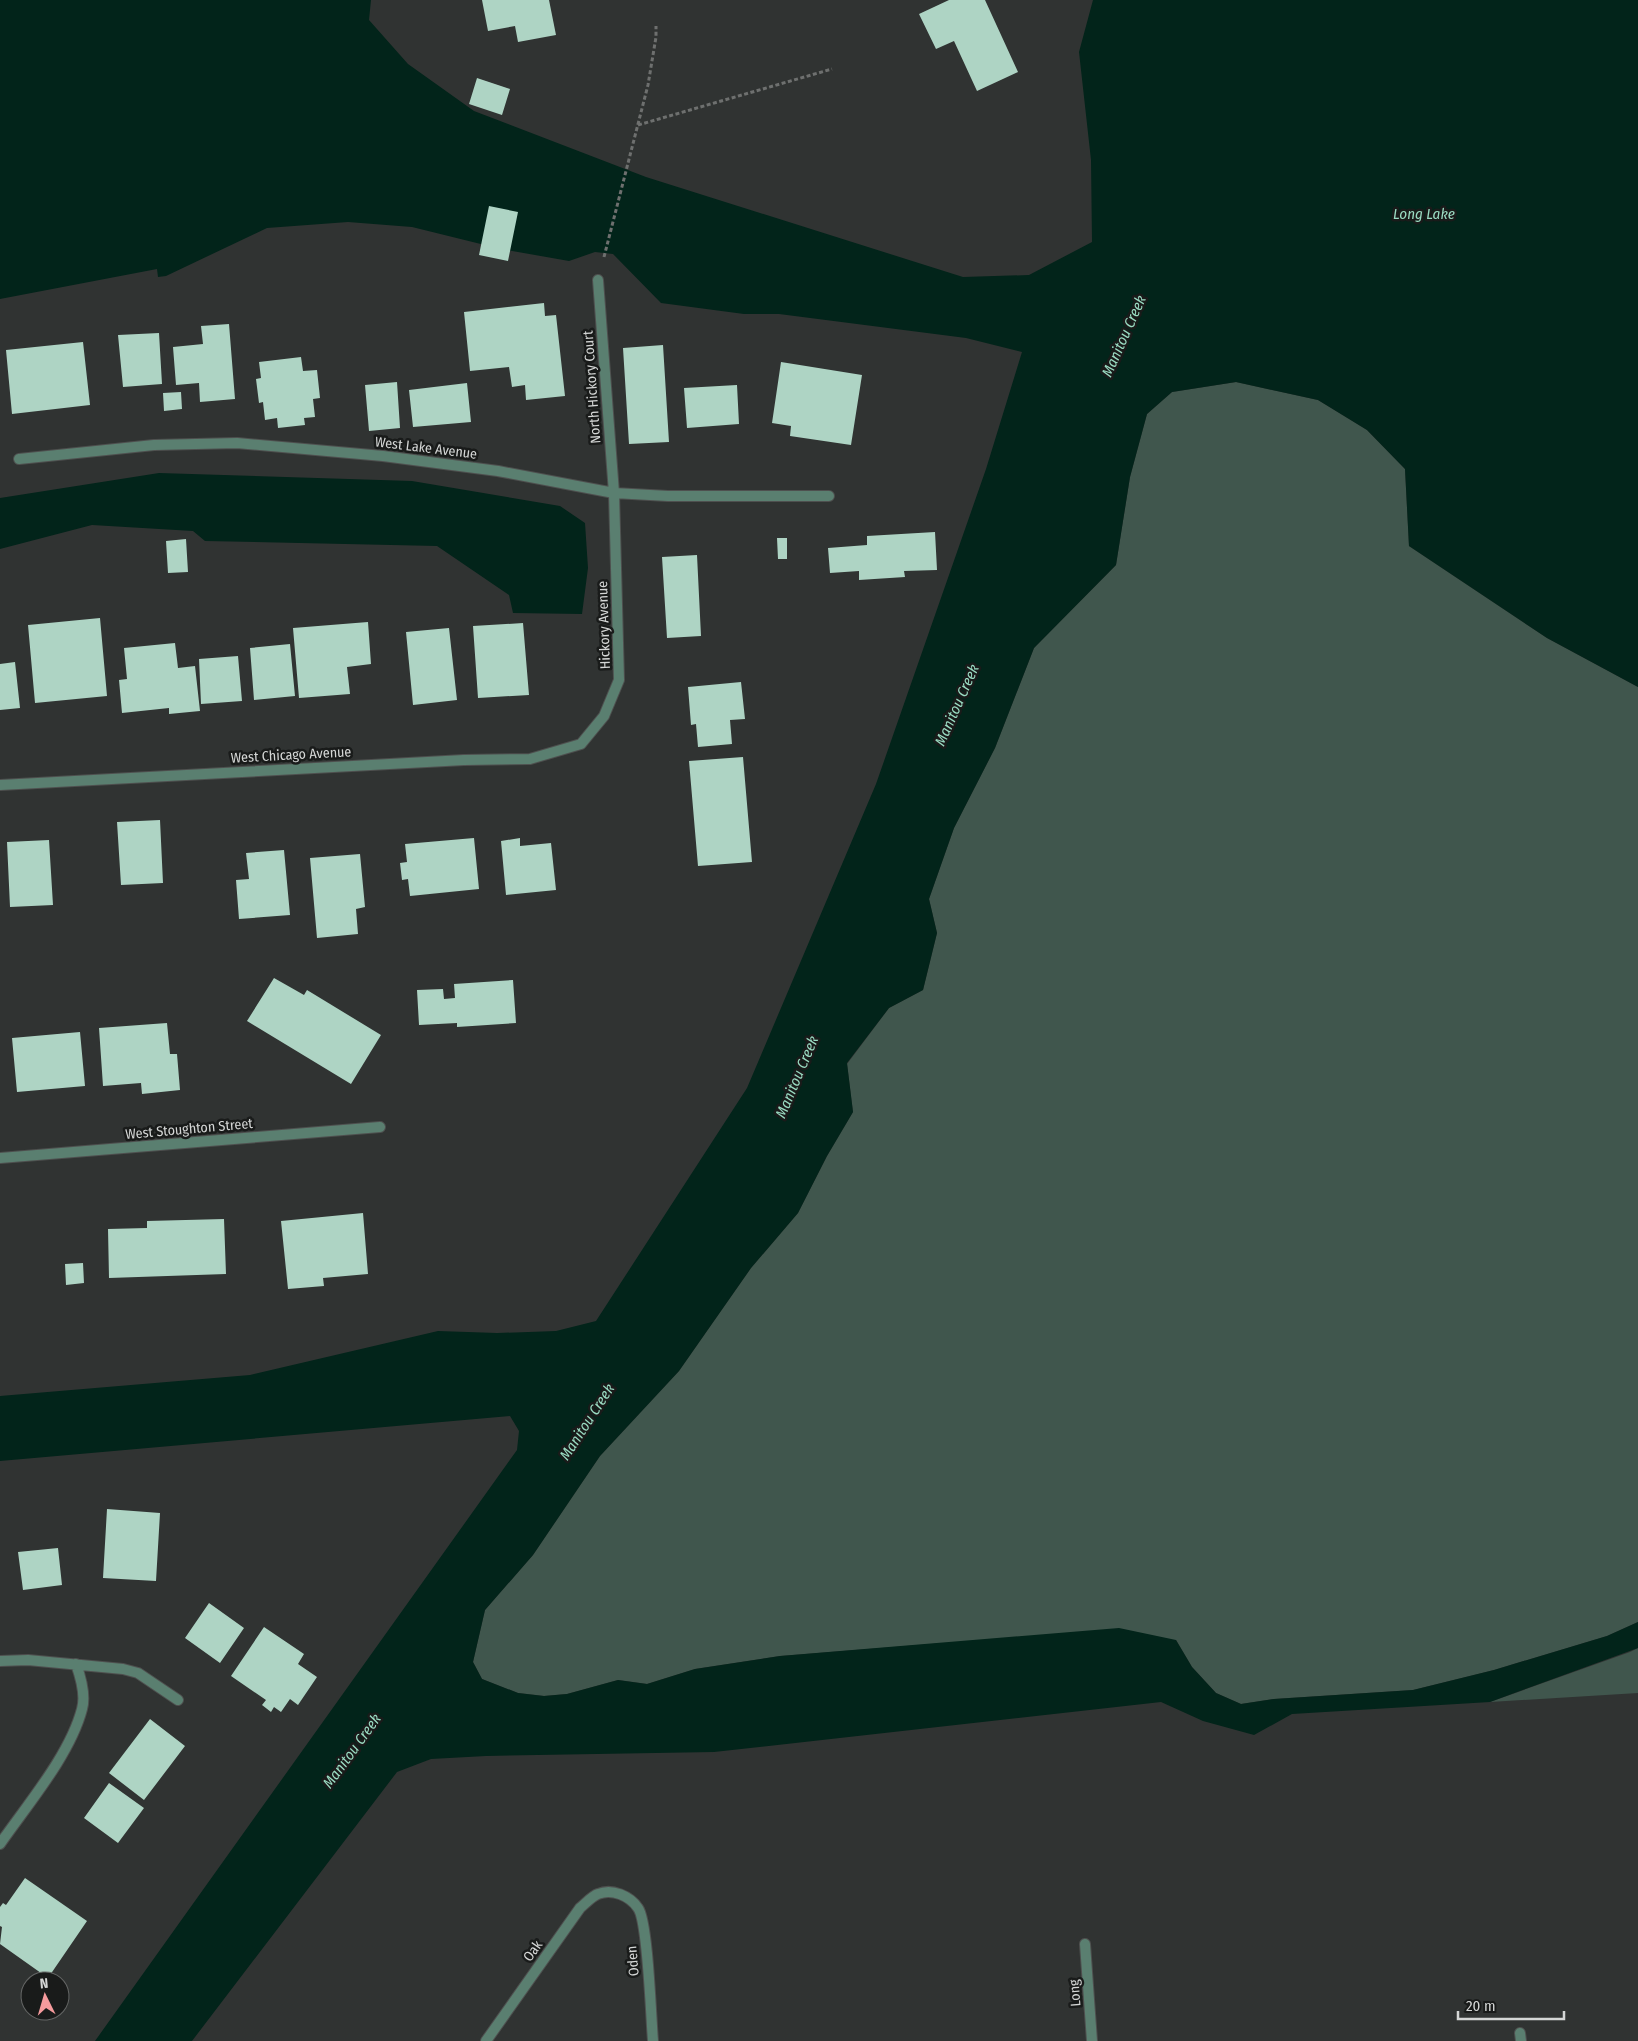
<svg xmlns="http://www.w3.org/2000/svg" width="1638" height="2041" viewBox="0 0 1638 2041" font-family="'Fira Sans Condensed',sans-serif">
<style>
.green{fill:#40564d}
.water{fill:#02241a}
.building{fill:#aed4c4}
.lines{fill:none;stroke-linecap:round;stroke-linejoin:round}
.street-casing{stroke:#4e504f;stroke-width:12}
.path{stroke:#6e706f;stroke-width:3;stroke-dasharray:4 2.5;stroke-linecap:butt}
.street{stroke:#5a7f70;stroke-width:10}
.labels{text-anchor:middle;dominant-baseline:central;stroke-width:5;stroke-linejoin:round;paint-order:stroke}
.street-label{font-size:14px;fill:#d4d6d5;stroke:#191b1a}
.water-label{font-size:15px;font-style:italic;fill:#9adbc2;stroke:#191b1a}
</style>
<rect width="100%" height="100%" fill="#303332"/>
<path class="green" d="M1236 382 1318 400 1367 430 1405 469 1409 546 1547 638 1638 687V1622L1607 1636 1494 1670 1413 1690 1274 1699 1241 1704 1216 1693 1192 1667 1176 1640 944 1643 780 1656 695 1669 647 1684 618 1680 567 1694 544 1696 518 1693 482 1679 473 1662 485 1610 533 1555 600 1456 679 1371 751 1268 798 1213 827 1156 853 1112 847 1064 889 1008 923 990 937 933 929 899 954 828 995 748 1034 648 1116 565 1130 477 1147 414 1172 392Z
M1638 1648V1693L1490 1702 1630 1652Z"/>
<path class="water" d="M0 0H371L369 20 408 64 474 111 646 177 963 277 1029 275 1092 242 1091 160 1079 52 1093 0H1638V687L1547 638 1409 546 1405 469 1367 430 1318 400 1236 382 1172 392 1147 414 1130 477 1116 565 1034 648 995 748 954 828 929 899 937 933 923 990 889 1008 847 1063 853 1112 827 1156 798 1213 751 1268 679 1371 600 1456 533 1555 485 1610 473 1662 482 1679 518 1693 544 1696 567 1694 618 1680 647 1684 695 1669 780 1656 1119 1628 1176 1640 1192 1667 1216 1693 1241 1704 1274 1699 1413 1690 1494 1670 1607 1636 1638 1622V1648L1490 1702 1292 1714 1254 1735 1203 1721 1161 1702 714 1752 486 1756 431 1759 397 1772 192 2041H95L517 1450 519 1431 510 1416 0 1461V1396L250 1375 438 1331 497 1333 556 1331 596 1321 747 1088 876 784 986 469 1022 352 966 338 779 314H744L661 303 613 254 595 252 569 261 501 249 412 227 348 222 267 228 166 276 158 277 157 269 0 299Z
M159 473 412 481 560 506 585 523 588 568 582 614 513 613 509 595 437 546 205 541 193 531 92 525 0 549V498Z"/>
<path class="building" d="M482 0H549L556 35 518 42 515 26 488 31Z
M949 0H985L1018 72 977 91 954 41 936 49 919 14Z
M477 78 510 89 502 115 469 104Z
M489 206 518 212 508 261 479 255Z
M544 303 545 316 556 315 565 396 526 400 525 385 512 387 509 367 470 371 464 312Z
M229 324 235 399 200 402 199 383 176 385 173 347 203 344 201 326Z
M159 333 162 384 123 387 118 335Z
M83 342 90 405 12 414 6 350Z
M663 345 669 442 629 444 623 348Z
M301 357 303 371 317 370 320 398 313 399 315 417 304 418 305 425 278 428 277 418 265 420 263 402 259 403 256 379 261 378 259 362Z
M781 362 862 375 851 445 790 436 791 426 772 423Z
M397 382 400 428 369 431 365 385Z
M467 383 471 422 413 427 409 390Z
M737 385 739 424 687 428 684 388Z
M181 392 182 409 164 411 163 393Z
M935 532 937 570 904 571 905 577 859 580V571L830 573 828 548 867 545V536Z
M777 538H787V559H778Z
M186 539 188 572 168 573 166 541Z
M697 555 701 636 667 638 662 557Z
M100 618 107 696 35 703 28 625Z
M368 622 371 664 347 667 350 694 299 698 293 628Z
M523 623 529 695 478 698 473 626Z
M449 628 457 700 413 705 406 632Z
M175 643 178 668 195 666 200 711 169 714V708L122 713 119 680 127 679 124 648Z
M290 644 295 696 254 700 250 648Z
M238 656 242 701 201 704 199 659Z
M15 662 20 708 0 710V664Z
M741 682 745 719 730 720 732 744 698 747 696 724 691 725 688 687Z
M743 757 752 862 698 866 689 761Z
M160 820 163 883 121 885 117 822Z
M474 838 479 889 410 896 408 879 402 880 400 863 407 862 405 844Z
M520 838V846L551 843 556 890 506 895 501 841Z
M49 840 53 905 10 907 7 842Z
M284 850 290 915 239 919 236 880 249 879 246 853Z
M360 854 365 907 356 909 358 934 317 938 310 858Z
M274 978 304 995 307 990 381 1035 351 1084 247 1021Z
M513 980 516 1023 457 1027V1023L419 1025 417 990 443 989 444 999 455 998 454 984Z
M167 1023 170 1054H177L180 1090 142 1094 141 1083 103 1086 99 1028Z
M80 1032 85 1086 17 1092 12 1038Z
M363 1213 368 1274 323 1278 324 1286 288 1289 281 1221Z
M224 1219 226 1274 109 1278 108 1229 147 1228V1221Z
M83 1263 84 1283 66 1285 65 1264Z
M107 1509 160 1513 156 1581 103 1578Z
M58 1548 62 1585 23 1590 18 1552Z
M209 1603 244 1628 220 1663 185 1638Z
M264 1627 304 1654 298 1664 317 1677 298 1705 290 1699 281 1712 274 1707 271 1712 262 1705 266 1700 231 1676Z
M150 1719 185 1746 144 1800 109 1773Z
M109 1783 144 1808 118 1843 84 1818Z
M25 1878 87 1921 48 1978 0 1944 2 1927 0 1926V1907L3 1903 6 1905Z"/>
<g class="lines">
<g class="street-casing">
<path id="street" d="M19 459 154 445 237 443 383 456 498 471 614 493 668 496H829
M0 785 464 760 530 759 581 744 604 716 619 680 614 493 598 280
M0 1158 380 1127
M0 1661 28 1660 123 1669 138 1673 178 1700
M0 1844C27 1805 70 1755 82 1709 86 1695 81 1678 76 1664
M1085 1944 1092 2041
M1520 2033 1521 2041
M486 2041 580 1908C585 1904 592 1896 598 1894 612 1888 630 1896 638 1908 648 1921 651 2019 653 2041"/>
</g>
<path class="path" d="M638 125 832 69
M604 257 648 85 656 37V26"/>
<use href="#street" class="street"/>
</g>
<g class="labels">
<g class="street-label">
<text transform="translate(592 387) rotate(-94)">North Hickory Court</text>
<text transform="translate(426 448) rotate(7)">West Lake Avenue</text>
<text transform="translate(604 625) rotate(-92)">Hickory Avenue</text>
<text transform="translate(291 755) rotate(-3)">West Chicago Avenue</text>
<text transform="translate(189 1129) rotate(-5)">West Stoughton Street</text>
<text transform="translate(533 1951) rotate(-55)">Oak</text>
<text transform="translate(633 1961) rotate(-95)">Oden</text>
<text transform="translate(1075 1993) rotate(-94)">Long</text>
</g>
<g class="water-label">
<text x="1424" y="214">Long Lake</text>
<text transform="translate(1124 336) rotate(-66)">Manitou Creek</text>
<text transform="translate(957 705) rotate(-66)">Manitou Creek</text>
<text transform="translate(797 1077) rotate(-67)">Manitou Creek</text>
<text transform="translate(587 1422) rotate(-57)">Manitou Creek</text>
<text transform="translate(352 1751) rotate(-54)">Manitou Creek</text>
</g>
</g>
<g transform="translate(45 1996) rotate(355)"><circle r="24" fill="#191b1a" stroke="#646665"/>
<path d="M0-4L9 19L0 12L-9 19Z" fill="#f59b9d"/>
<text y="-8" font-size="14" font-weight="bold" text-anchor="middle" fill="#d4d6d5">N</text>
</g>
<path d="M1458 2011v8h106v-8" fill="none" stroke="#d4d6d5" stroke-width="2.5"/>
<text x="1466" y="2011" font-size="15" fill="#d4d6d5" stroke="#191b1a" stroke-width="4" paint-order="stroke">20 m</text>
</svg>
